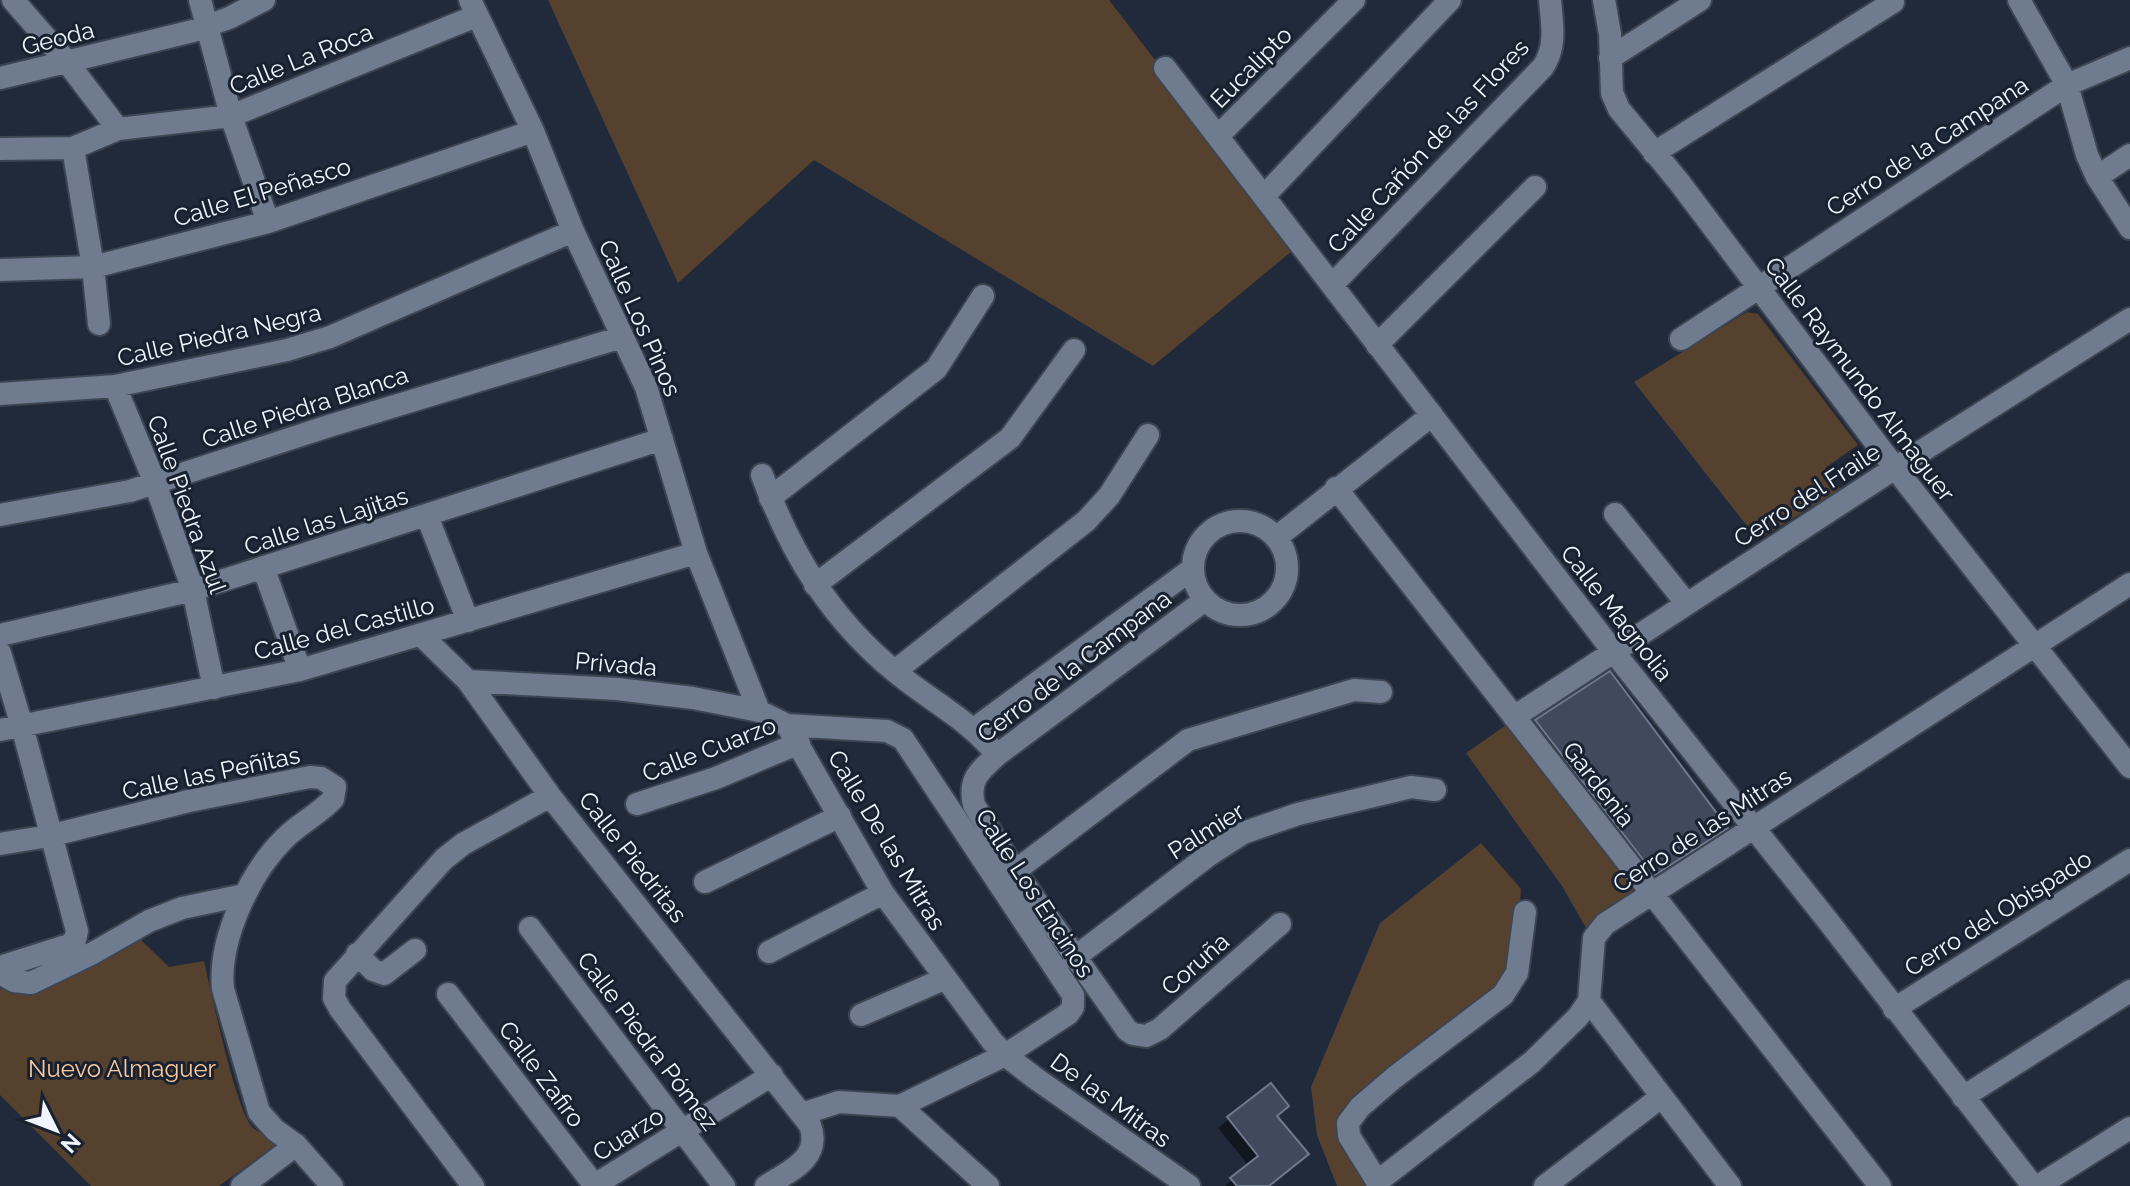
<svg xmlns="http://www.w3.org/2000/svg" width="2130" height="1186" viewBox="0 0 2130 1186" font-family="Raleway,sans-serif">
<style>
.green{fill:#56402e}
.shadow{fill:#0007}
.building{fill:#404a5c;stroke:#6e7a8d;stroke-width:2}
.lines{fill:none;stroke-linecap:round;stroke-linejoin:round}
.minor-casing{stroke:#3d4552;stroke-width:26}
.minor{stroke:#6f7b8f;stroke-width:22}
.labels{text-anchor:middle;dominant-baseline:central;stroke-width:6;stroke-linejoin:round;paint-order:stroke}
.street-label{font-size:24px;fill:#f0f5fe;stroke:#172130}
.park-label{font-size:24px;fill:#fdc99c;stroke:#172130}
</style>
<rect width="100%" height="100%" fill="#212a3b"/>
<path class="green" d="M548 0H1109L1298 246 1153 366 814 160 678 283Z
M1747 312 1758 314 1858 445 1825 468 1840 489 1758 540 1634 382Z
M1509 723 1635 893 1586 928 1562 886 1466 753Z
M1481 843 1521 889 1513 993 1347 1135 1375 1186H1337L1317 1135 1311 1087 1380 923Z
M139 938 169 967 204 961C211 991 236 1112 253 1128 260 1134 272 1137 281 1141L219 1186H91L0 1095V989L30 988Z"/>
<path class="shadow" d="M1609 674 1726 827 1712 841 1641 887 1522 735 1536 722Z
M1270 1086 1275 1117 1269 1186H1225L1249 1166 1218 1128Z"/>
<path class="building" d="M1610 671 1728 828 1655 875 1535 720Z
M1271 1083 1289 1106 1277 1116 1309 1154 1269 1186H1237L1230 1178 1258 1156 1227 1117Z"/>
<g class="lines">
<g class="minor-casing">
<path id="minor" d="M13 0 67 62 118 129
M200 0 231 116 268 222
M470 0 533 131 573 231 646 387 696 553 759 711
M1604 0 1610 34 1612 93 1619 109 1679 182 1895 468 2130 767
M2019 0 2067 85 2087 155 2097 177 2130 228
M1610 58 1700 0
M1165 68 1613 651 1828 921 2033 1186
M0 78 193 31 229 18 264 0
M1218 136 1354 0
M73 148 93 267 99 324
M0 149 73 148 118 129 231 116 476 16
M1654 153 1893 2
M2097 177 2130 155
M1265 195 1450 0
M0 270 93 267 268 222 533 131
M1332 285 1543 67C1557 46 1552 24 1550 0
M1681 339 2067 85 2130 58
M1377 345 1535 187
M115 386 155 483 193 590 214 688
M0 394 115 386 287 350 330 337 573 231
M762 475C791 554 831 620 898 674 931 701 971 721 997 755
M1336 488 1880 1186
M770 498 936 369 983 296
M1615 514 1687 604
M0 515 130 491 329 426 622 337
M427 516 468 621
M1193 568a47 47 0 1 1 94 0a47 47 0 1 1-94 0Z
M1277 537 1432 415
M263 567 300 670
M815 585 1010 438 1074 350
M1205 600 997 755C979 771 968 780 974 805L1015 871 1127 1030 1133 1034 1146 1036 1160 1029 1280 924
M0 635 193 590 662 439
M421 635 468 681 550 796 810 1125C822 1158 790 1171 766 1186
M0 653 22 726 77 931 75 940 69 945 0 967
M895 671 1086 521 1109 496 1148 435
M468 681 617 689 693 698 759 711 787 725 887 731 903 739 1073 995V1007L1068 1014 1005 1055 900 1106
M1514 717 1895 468 2130 319
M787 725 883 893 992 1041 1005 1055 1035 1078 1189 1186
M974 729 1192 569
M0 730 300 670 696 553
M637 804 716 778 799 743
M0 844 49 836 189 801 310 777 321 778 335 787 333 799C319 814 300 823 285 838 250 872 218 940 223 989L259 1112 275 1130 296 1145 332 1186
M1015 871 1188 740 1354 690 1381 692
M705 882 840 816
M530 928 724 1186
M769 952 883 893
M357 954 373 970 384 974 415 950
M1074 958 1209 855 1243 833 1298 814 1411 787 1435 790
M0 973 14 981 31 983 93 953 149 921 182 908 244 895
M448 994 595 1186
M1589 1001 1730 1186
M1894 1009 2130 860
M861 1015 944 979
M1963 1097 2130 991
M802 1114 839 1102 900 1106 988 1186
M1377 1182 1532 1062 1578 1017 1589 1001 1594 938 1605 924 2130 584
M242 1186 296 1145
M473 1186 340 1009 334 998 335 981 444 859 463 844 550 796
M593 1186 772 1075
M1380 1186 1349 1136 1348 1123 1360 1107 1395 1077 1503 995 1517 973 1525 912
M1545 1186 1661 1097
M2038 1186 2130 1128"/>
</g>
<use href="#minor" class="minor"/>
</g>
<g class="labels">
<g class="street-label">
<text transform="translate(58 38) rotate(-14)">Geoda</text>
<text transform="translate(301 59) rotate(-22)">Calle La Roca</text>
<text transform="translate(1251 67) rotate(-45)">Eucalipto</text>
<text transform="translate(1428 146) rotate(-47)">Calle Cañón de las Flores</text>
<text transform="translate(1927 146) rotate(-33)">Cerro de la Campana</text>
<text transform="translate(262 192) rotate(-17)">Calle El Peñasco</text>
<text transform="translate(640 318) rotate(66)">Calle Los Pinos</text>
<text transform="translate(219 335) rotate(-13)">Calle Piedra Negra</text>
<text transform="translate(1860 379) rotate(53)">Calle Raymundo Almaguer</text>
<text transform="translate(305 407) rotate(-18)">Calle Piedra Blanca</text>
<text transform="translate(1807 495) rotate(-33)">Cerro del Fraile</text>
<text transform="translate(187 504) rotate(70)">Calle Piedra Azul</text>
<text transform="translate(326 521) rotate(-18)">Calle las Lajitas</text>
<text transform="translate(1617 613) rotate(52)">Calle Magnolia</text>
<text transform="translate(344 628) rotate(-15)">Calle del Castillo</text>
<text transform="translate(616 664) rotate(5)">Privada</text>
<text transform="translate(1074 666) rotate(-37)">Cerro de la Campana</text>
<text transform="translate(709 749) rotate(-21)">Calle Cuarzo</text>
<text transform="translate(211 773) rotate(-12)">Calle las Peñitas</text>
<text transform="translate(1599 784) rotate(52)">Gardenia</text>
<text transform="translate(1702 830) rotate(-33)">Cerro de las Mitras</text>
<text transform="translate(1206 831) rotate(-32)">Palmier</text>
<text transform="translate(887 840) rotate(59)">Calle De las Mitras</text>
<text transform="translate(633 857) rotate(52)">Calle Piedritas</text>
<text transform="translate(1035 893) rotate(57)">Calle Los Encinos</text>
<text transform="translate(1998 913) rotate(-32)">Cerro del Obispado</text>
<text transform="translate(1195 964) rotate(-41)">Coruña</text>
<text transform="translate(648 1041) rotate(53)">Calle Piedra Pómez</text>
<text transform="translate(542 1074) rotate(53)">Calle Zafiro</text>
<text transform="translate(1111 1100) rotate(36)">De las Mitras</text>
<text transform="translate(628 1134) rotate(-32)">Cuarzo</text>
</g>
<g class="park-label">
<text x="122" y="1068">Nuevo Almaguer</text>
</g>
</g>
<g transform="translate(56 1130) rotate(132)" stroke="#172130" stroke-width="6" paint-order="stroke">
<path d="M0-6L14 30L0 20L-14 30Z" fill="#f0f5fe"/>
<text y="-12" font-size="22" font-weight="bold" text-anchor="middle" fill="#f0f5fe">N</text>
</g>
</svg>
